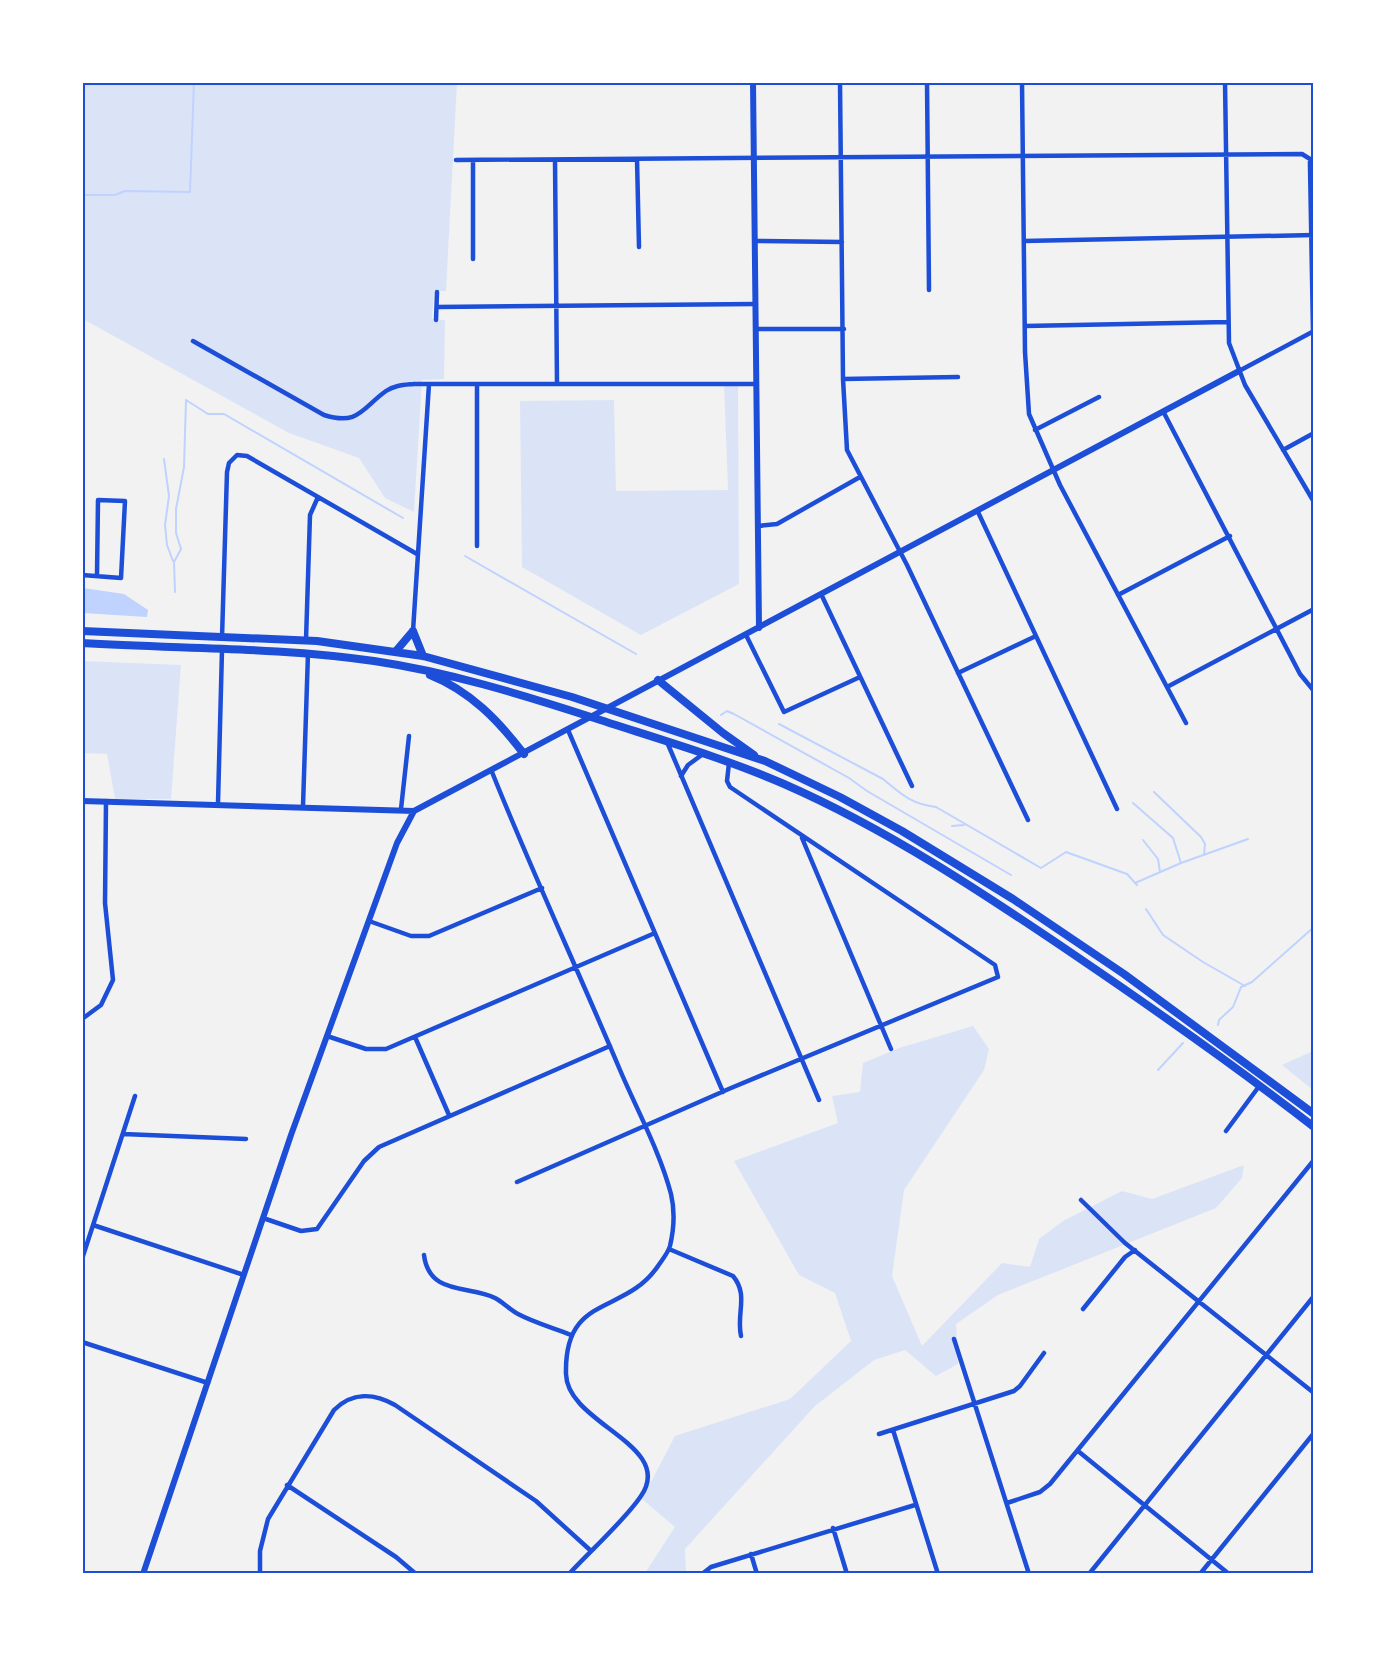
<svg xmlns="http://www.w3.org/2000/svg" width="1396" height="1656" viewBox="0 0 1396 1656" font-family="'Public Sans',sans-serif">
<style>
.green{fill:#dbe4f7}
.water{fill:#bfd3fe}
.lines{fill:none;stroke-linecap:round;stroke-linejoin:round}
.stream{stroke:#bfd3fe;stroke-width:2}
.minor{stroke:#1d4ed8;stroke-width:4.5}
.tertiary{stroke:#1d4ed8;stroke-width:6}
.trunk{stroke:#1d4ed8;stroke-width:8}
.neatline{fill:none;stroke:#1d4ed8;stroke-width:2}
</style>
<rect width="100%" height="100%" fill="#f2f2f2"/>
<path class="green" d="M83 83H457L446 291H434L432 319 445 320 444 379 422 380 414 512 385 498 359 458 289 433 83 319Z
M724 384H738L739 584 641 635 522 567 520 401 614 400 616 491 728 490Z
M83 661 181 665 171 799H115L107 754 83 753Z
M973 1026 989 1049 984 1070 904 1190 892 1276 922 1346 1002 1263 1030 1267 1039 1239 1063 1221 1122 1191 1152 1199 1244 1165 1242 1178 1216 1208 998 1295 956 1324 958 1364 936 1376 905 1350 874 1360 815 1406 685 1549 686 1573H645L675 1527 642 1499 675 1436 790 1399 851 1341 835 1293 799 1275 734 1161 838 1123 832 1096 860 1092 863 1063 899 1048Z
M1313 1051V1090L1282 1065Z"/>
<path class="water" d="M83 588 124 594 148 610 147 617 83 613Z"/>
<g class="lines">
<path class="stream" d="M82 195H115L125 191 190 192 194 82
M164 459 169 496 165 525 167 545 173 561
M465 556 636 654
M175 592 174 562 181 549 176 533V509L184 467 186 400 208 414H224L403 518
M721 715 727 711 734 714 849 778 867 791 1011 875
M779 724 883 779C901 794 911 804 936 807L1041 868 1066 852 1127 874 1137 885
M1154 792 1201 837 1205 844 1204 855
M1133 803 1173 838 1181 863
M952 826 964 825
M1143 840 1158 859 1160 872
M1135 883 1181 863 1248 839
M1146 909 1163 935 1203 962 1245 986
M1218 1025 1219 1020 1233 1007 1241 987 1252 982 1314 927
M1158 1070 1183 1043"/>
<path class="minor" d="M840 82 843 379 847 450 907 565 1028 820
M927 82 929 290
M1022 82 1025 352 1029 414 1060 485 1186 723
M1225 82 1229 343 1245 385 1314 502
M637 159 639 247
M456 160 1302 154 1310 159V166L1313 331
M473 160V259
M555 160 557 384
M755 241 842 242
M1024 241 1314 235
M437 307 755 304
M436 320 437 292
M1025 326 1227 322
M756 329H844
M193 341 324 415C359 426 362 408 386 391 395 385 404 385 414 384H756
M1239 371 1314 331
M843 379 958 377
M477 384V546
M1164 413 1300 674 1314 691
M1035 430 1099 397
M1283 450 1314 433
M978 512 1117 809
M758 526 777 524 860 477
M82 575 121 578 125 501 98 500 97 576
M1118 595 1230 536
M822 596 912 786
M413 631 429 384
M746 635 784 712 860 677
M222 638 227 472 229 463 237 455 247 456 417 554
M306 640 310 515 318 497
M958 673 1036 636
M1167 687 1314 609
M568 730 723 1092
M667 742 819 1100
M492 772C532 872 578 970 620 1070 637 1110 660 1152 671 1194 675 1211 674 1229 670 1246 668 1253 662 1260 658 1266 624 1316 564 1293 566 1374 567 1424 676 1445 641 1496 625 1520 590 1551 569 1574
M681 776 688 765 703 754
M218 803 222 650
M303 806 308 653
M401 809 409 736
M802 838 891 1049
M369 921 411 936H429L542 888
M82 1019 101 1005 113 980 105 903 106 801
M327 1036 366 1049H386L655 933
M415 1037 449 1115
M1226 1131 1260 1085
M123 1134 246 1139
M517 1182 731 1088 998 977 995 965 730 787 727 781 729 763
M1081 1200 1125 1243 1314 1393
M263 1218 301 1231 317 1229 364 1161 379 1147 610 1046
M93 1225 244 1275
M669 1249 733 1276C749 1295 736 1314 741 1336
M424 1255C429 1296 470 1285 495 1298 503 1302 510 1310 518 1314 535 1323 554 1328 571 1335
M82 1259 135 1096
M1083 1309 1125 1257 1135 1250
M954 1339 1029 1574
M82 1342 208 1383
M893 1430 938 1574
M879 1434 1014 1391 1020 1386 1044 1353
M1078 1451 1229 1574
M287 1485 396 1557 416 1574
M1007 1503 1040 1492 1050 1484 1314 1160
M833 1528 847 1574
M751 1554 757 1574
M260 1574V1551L268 1519 334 1410C352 1392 374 1393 395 1405L536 1501 590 1550
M702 1574 711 1567 915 1505
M1089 1574 1314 1296
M1200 1574 1314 1433
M1310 1574 1314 1570"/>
<path class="tertiary" d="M753 82 759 628
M82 801 414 811 1239 371
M143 1574 291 1135 397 843 414 811"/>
<path class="trunk" d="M82 631 317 641 423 656 572 697 765 761 840 797 902 831 1013 899 1124 974 1314 1114
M413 631 423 656
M82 643C180 649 278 647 374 661 448 672 520 694 591 717 655 738 722 757 784 784 887 829 983 893 1076 956 1157 1011 1237 1067 1314 1127
M396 651 413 631
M430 675C470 691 498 720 524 754
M658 680 723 733 754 755"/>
</g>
<rect width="1396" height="1656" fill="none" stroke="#ffffff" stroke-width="168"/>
<rect x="84" y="84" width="1228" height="1488" class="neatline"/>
</svg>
